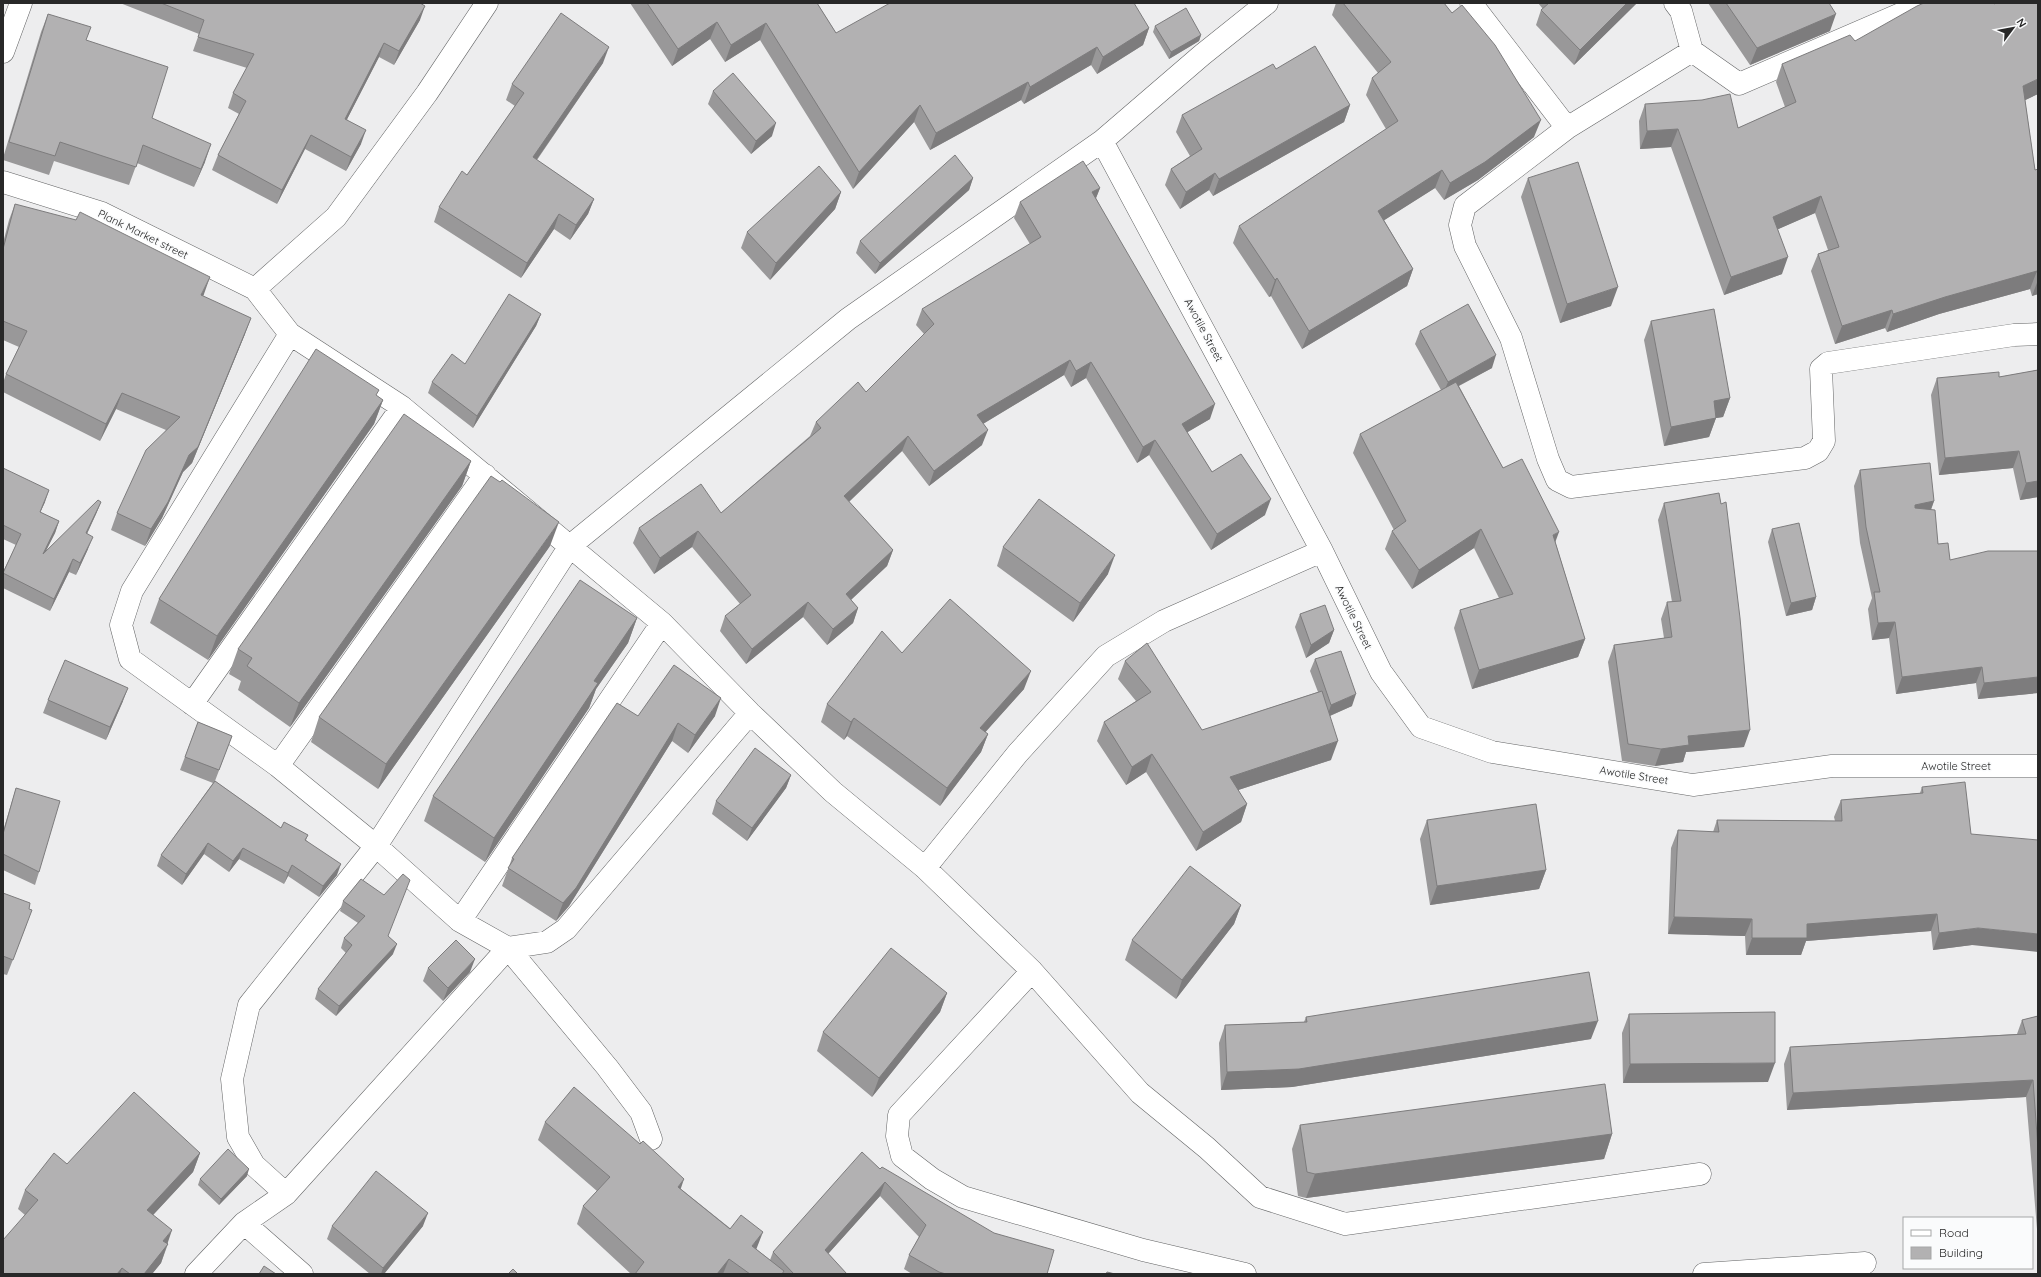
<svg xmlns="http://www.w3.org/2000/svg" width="2041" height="1277" viewBox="0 0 2041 1277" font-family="Quicksand,sans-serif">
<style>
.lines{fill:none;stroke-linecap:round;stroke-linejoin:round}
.street-casing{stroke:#636465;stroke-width:23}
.street{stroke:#fff;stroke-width:22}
.wall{fill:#999899}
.shaded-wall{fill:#7d7c7d}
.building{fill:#b2b1b2;stroke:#7d7c7d}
.labels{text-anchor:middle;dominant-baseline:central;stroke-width:3;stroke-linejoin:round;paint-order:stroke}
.street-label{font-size:11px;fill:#282828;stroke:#fafbfc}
</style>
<rect width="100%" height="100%" fill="#ededee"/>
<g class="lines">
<g class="street-casing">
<path id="street" d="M1267 3 1202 55 1102 141 1322 551 1381 672 1421 727 1492 752 1693 785 1832 766H2038
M1471 3 1567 128
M1675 3 1681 11 1692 51
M1926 3 1739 84 1692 51 1567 128 1465 206 1460 225 1465 246 1511 338 1548 459 1557 480 1571 487 1805 458 1818 451 1824 441 1821 369 1828 363 2014 335 2038 334
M3 52 21 3
M3 182 102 213 255 289 290 334 402 407 662 623 750 713 833 792 925 868 1032 971 1140 1093 1207 1148 1260 1197 1345 1224 1700 1174
M255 289 336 217 427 93 487 3
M290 334 132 591 121 625 130 659 278 766 376 846 460 921 508 948 607 1067 641 1112 651 1139
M192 704 402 407
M278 766 485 475
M925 868 1018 753 1106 656 1164 621 1322 551
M460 921 662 623
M1032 971 899 1115 897 1136 902 1156 932 1179 963 1197 1143 1250 1245 1274
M286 1194 508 948 547 942 566 929 750 713
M244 1223 302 1274
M196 1274 244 1223 286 1194 254 1165 238 1137 232 1079 249 1005 376 846 570 546 848 319 1102 141
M1704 1274 1865 1263"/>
</g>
<use href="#street" class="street"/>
</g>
<path class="wall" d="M120 3H420V20L394 65 379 57 347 119 361 144 346 171 305 149 277 204 212 170 218 155 239 114 228 108 233 93 247 68 193 51 199 34Z
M630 3H817L836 33 1149 28 1143 45 1097 74 1091 65 1024 104 1021 100 930 150 914 122 853 189 760 40 725 62 710 39 672 66Z
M1336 3H1444L1534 137 1478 180 1444 200 1435 188 1384 220 1413 269 1407 286 1302 349 1271 296 1269 297 1233 243 1239 226 1386 129 1366 95 1372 78 1378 73 1332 15Z
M1538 3H1637L1574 65 1536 25 1541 10 1543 9Z
M1708 3H1829L1830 31 1750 65Z
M48 14 152 118 205 162 194 187 137 163 129 185 54 161 49 175 3 160V158L41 32Z
M1155 26 1201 35 1199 41 1169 59 1153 32Z
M1855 41 2038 94 2025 100 2035 170 2038 169V294L2032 296 2030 289 1939 314 1887 332 1885 328 1835 344 1811 271 1818 254 1828 250 1815 213 1778 229 1782 274 1724 295 1671 147 1640 149 1639 121 1645 104 1738 128 1785 107 1776 82 1782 64Z
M603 63 537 160 594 199 588 214 570 240 554 229 521 278 434 222 439 207 467 175 515 106 506 100 512 84Z
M1276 69 1350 105 1344 122 1213 196 1209 190 1180 209 1165 185 1171 169 1190 156 1176 132 1182 115Z
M713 91 772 136 751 154 708 104Z
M973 178 969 190 875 274 856 253 860 241Z
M1528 178 1611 306 1560 323 1521 197Z
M1100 188 1096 198 1210 419 1187 432 1212 472 1265 515 1211 550 1149 455 1137 463 1086 378 1071 387 1064 375 983 424 982 445 929 486 902 451 849 502 893 550 887 566 851 600 858 608 853 623 827 645 803 617 746 664 720 631 725 616 740 604 692 547 654 574 633 543 639 528 721 513 810 436 816 422 866 392 924 334 916 325 922 309 1030 244 1014 218 1020 202Z
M841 192 835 209 770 280 741 248 747 232Z
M15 204 204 294 203 296 245 334 192 463 183 472 162 518 145 546 111 530 117 513 166 430 116 409 100 441 3 392V383L6 374 19 347 3 340V243L9 220Z
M541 314 536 326 473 428 428 393 432 382 465 364Z
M1651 321 1730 398 1723 417 1716 418 1709 437 1664 446 1644 340Z
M1420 331 1492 368 1459 386 1503 468 1555 541 1585 639 1578 657 1472 689 1454 628 1460 610 1499 598 1474 548 1412 589 1385 549 1392 531 1394 530 1353 453 1360 434 1441 390 1415 344Z
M2038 370V497L2020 500 2013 468 1939 475 1931 395 1937 378 1999 377Z
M377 396 383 400 374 424 208 660 150 623 159 599Z
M471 461 462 486 290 727 238 690 241 681 229 674 238 649Z
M3 468 45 502 40 512 59 521 55 533 46 551 101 502 96 514 87 534 88 549 76 575 69 572 50 611 3 588V572L16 545 3 539Z
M1860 470 1934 501 1931 510 1938 544 1950 560 2038 551V693L1978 699 1976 683 1896 694 1889 638 1872 640 1868 609 1872 598 1860 543 1854 486Z
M1664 503 1744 747 1686 752 1683 762 1655 766 1622 761 1608 662 1614 645 1664 638 1661 619 1667 602H1672L1658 520Z
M1772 529 1816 597 1812 610 1786 616 1768 542Z
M550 546 378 789 311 742 319 717Z
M1003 547 1108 574 1073 622 997 566Z
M1300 614 1334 630 1329 643 1306 658 1295 627Z
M637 618 628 643 596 689 589 708 485 862 424 821 433 796Z
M902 653 1024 689 985 732 988 734 981 752 940 806 847 736 844 740 821 722 827 704Z
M1315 659 1352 706 1330 716 1331 760 1238 790 1247 804 1241 822 1196 851 1146 772 1126 785 1097 741 1104 722 1136 701 1118 679 1125 661 1202 730 1318 692 1310 671Z
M48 700 123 701 106 740 43 713Z
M638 716H715L688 753 672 741 569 906 556 921 502 886 512 858Z
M198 722 232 736 215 781 281 828 308 835 306 840 337 875 319 897 288 876 284 884 239 859 229 872 204 854 182 885 157 866 161 855 213 783 180 770Z
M791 775 786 788 747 841 712 814 716 801Z
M1922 787 1972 945 1933 950 1931 931 1806 941 1801 955H1746L1745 936 1668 934 1671 848 1678 830 1713 832 1717 820 1835 821 1834 817 1841 800 1920 793Z
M16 788 39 872 35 885 3 870V831L12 801Z
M1427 820 1546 870 1539 889 1430 905 1420 839Z
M361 879 388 936 393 954 336 1016 315 999 318 989 346 953 341 948 344 938 358 923 340 911 343 901Z
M3 893 29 909 26 926 7 975 3 974Z
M1241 905 1234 924 1176 999 1125 960 1132 940Z
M428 968 470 972 443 1001 423 981Z
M947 993 940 1012 872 1097 817 1051 823 1032Z
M1629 1014 1768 1082 1623 1083 1622 1033Z
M2038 1016V1229H2037L2026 1097 1787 1110 1784 1064 1790 1047 2017 1034 2022 1020Z
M1306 1017 1591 1039 1292 1087 1221 1090 1219 1043 1225 1025 1304 1022Z
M545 1122 681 1189 770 1260 773 1252 880 1169 1047 1274H912L904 1269 909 1255 919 1237 880 1196 828 1254 847 1274H631L577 1224 583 1206 597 1191 538 1140Z
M1300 1125 1612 1134 1604 1159 1306 1198 1298 1196 1292 1149Z
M200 1153 193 1172 153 1215 168 1244 161 1263 152 1274H3L25 1215 18 1209 25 1190 67 1164Z
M247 1176 219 1205 198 1185 200 1179Z
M332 1226H423L384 1274H370L327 1239Z"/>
<path class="shaded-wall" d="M1627 3H1637L1574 65 1580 50Z
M425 6 420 20 394 65 399 51Z
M1836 14 1830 31 1750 65 1757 48Z
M717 22 710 39 672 66 678 49Z
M766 23 760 40 725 62 731 45Z
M1149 28 1143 45 1097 74 1103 57Z
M1201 35 1199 41 1169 59 1171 52Z
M384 43 379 57 340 133 345 119Z
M609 47 603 63 528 172 533 157Z
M1097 47 1091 65 1024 104 1030 87Z
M2038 79V94L2017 104 2023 86Z
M1028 82 1021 100 930 150 936 133Z
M920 105 914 122 853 189 859 172Z
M1350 105 1344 122 1213 196 1219 179Z
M1541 120 1534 137 1478 180 1444 200 1450 183Z
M776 123 772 136 751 154 756 141Z
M1678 129 1671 147 1640 149 1647 131Z
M366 130 361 144 346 171 351 157Z
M311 135 305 149 277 204 282 190Z
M211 144 205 162 194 187 201 169Z
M1442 170 1435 188 1372 228 1378 211Z
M1215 173 1209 190 1180 209 1186 192Z
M973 178 969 190 875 274 880 263Z
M1100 188 1094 203 1092 192Z
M841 192 835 209 770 280 776 263Z
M1821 196 1815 213 1767 234 1773 217Z
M594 199 588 214 570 240 576 225Z
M559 214 554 229 521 278 527 263Z
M1788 257 1782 274 1724 295 1731 277Z
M1413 269 1407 286 1302 349 1309 331Z
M2037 271 2030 289 1939 314 1887 332 1893 314 1945 297Z
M210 277 204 294 195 312 201 295Z
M1277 278 1271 296 1269 297 1275 280Z
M2038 280V294L2032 296Z
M1618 287 1611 306 1560 323 1567 304Z
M1892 310 1885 328 1835 344 1842 326Z
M541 314 536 326 473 428 477 416Z
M251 318 245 334 192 463 183 472 162 518 145 546 151 529Z
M1496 355 1492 368 1443 394 1448 382Z
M1070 360 1064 375 971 431 977 415Z
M1091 362 1086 378 1071 387 1076 371Z
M122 393 116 409 100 441 106 424Z
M1730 398 1723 417 1716 418 1709 437 1664 446 1671 427 1714 401Z
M383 400 374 424 208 660 217 636Z
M1215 404 1210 419 1176 439 1182 424Z
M988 430 982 445 929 486 934 471Z
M908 436 902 451 838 512 844 496Z
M1155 440 1149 455 1137 463 1143 447Z
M2019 451 2013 468 1939 475 1945 458Z
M471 461 462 486 290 727 299 703Z
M2038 481V497L2020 500 2026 483Z
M49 490 45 502 35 524 40 512Z
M1271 499 1265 515 1211 550 1217 534Z
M1934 501 1928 517 1909 521 1915 505Z
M101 502 96 514 81 546 86 533Z
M59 521 55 533 38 566 43 554Z
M559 522 550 546 378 789 386 764Z
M1481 529 1474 548 1412 589 1419 570Z
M698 531 692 547 654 574 660 558Z
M1559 532 1552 551 1553 535Z
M93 537 88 549 76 575 80 563Z
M893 550 887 566 840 610 846 594Z
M1115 555 1108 574 1073 622 1080 603Z
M73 559 69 572 50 611 54 599Z
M1816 597 1812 610 1786 616 1791 603Z
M808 602 803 617 746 664 752 649Z
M858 608 853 623 827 645 833 629Z
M637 618 628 643 596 689 589 708 485 862 494 838 594 681Z
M1895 622 1889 638 1872 640 1878 623Z
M1334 630 1329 643 1306 658 1311 645Z
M1585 639 1578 657 1472 689 1479 670Z
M1982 667 1976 683 1896 694 1902 677Z
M1031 671 1024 689 973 746 980 728Z
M2038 677V693L1978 699 1984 683Z
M128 688 123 701 106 740 110 727Z
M1356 694 1352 706 1327 717 1331 705Z
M721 698 715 716 688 753 695 735Z
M854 718 847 736 844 740 851 722Z
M678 723 672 741 569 906 556 921 563 903Z
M1750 730 1744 747 1686 752 1683 762 1655 766 1661 749 1688 736Z
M988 734 981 752 940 806 947 788Z
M1338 741 1331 760 1223 795 1230 777Z
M1152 754 1146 772 1126 785 1132 767Z
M791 775 786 788 747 841 752 828Z
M1247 804 1241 822 1196 851 1203 832Z
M208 843 204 854 182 885 186 874Z
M243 848 239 859 229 872 233 861Z
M341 864 337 875 319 897 323 886Z
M292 865 288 876 284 884 288 873Z
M1546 870 1539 889 1430 905 1437 886Z
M1241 905 1234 924 1176 999 1182 980Z
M1937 914 1931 931 1806 941 1801 955H1746L1752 938 1807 924Z
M1674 917 1752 919 1745 936 1668 934Z
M1978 928 2038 934V952L1972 945 1933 950 1939 933Z
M397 944 393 954 336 1016 339 1006Z
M475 959 470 972 443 1001 448 988Z
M947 993 940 1012 872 1097 879 1078Z
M1598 1021 1591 1039 1292 1087 1221 1090 1227 1072Z
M1775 1063 1768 1082 1623 1083 1630 1064Z
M2033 1080 2026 1097 1787 1110 1793 1093Z
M1612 1134 1604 1159 1306 1198 1315 1174Z
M200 1153 193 1172 140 1229 147 1210Z
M249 1169 247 1176 219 1205 221 1199Z
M684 1179 678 1197V1187Z
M885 1182 880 1196 819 1264 825 1250Z
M428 1213 423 1226 384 1274H381L383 1268Z
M172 1230 161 1263 152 1274H144L163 1241Z
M763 1232 756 1250 752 1246Z
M729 1259 723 1274H717Z
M122 1268 120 1274H117Z"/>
<path class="building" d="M161 3H420L425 6 399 51 384 43 345 119 366 130 351 157 311 135 282 190 218 155 246 101 233 93 254 54 198 37 204 20Z
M647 3H817L836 33 890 3H1134L1149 28 1103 57 1097 47 1030 87 1028 82 936 133 920 105 859 172 766 23 731 45 717 22 678 49Z
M1343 3H1444L1452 13 1462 5 1495 45 1541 120 1485 162 1450 183 1442 170 1378 211 1413 269 1309 331 1277 278 1275 280 1239 226 1398 121 1372 78 1391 62Z
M1549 3H1627L1580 50 1541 10Z
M1726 3H1829L1836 14 1757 48Z
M1924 3H1993L1994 4 1996 3H2038V79L2023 86 2035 170 2038 169V276L2037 271 1945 297 1893 314 1892 310 1842 326 1818 254 1839 247 1821 196 1773 217 1788 257 1731 277 1678 129 1647 131 1645 104 1702 100 1730 94 1738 128 1796 102 1782 64 1850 35 1855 41 1917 6Z
M1186 8 1201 35 1171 52 1155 26Z
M561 13 609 47 533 157 594 199 576 225 559 214 527 263 439 207 462 171 467 175 524 93 512 84Z
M48 14 91 27 86 40 168 67 152 118 211 144 201 169 143 145 136 167 60 142 55 156 9 142Z
M1315 46 1350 105 1219 179 1215 173 1186 192 1171 169 1202 149 1182 115 1273 64 1276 69Z
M733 73 776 123 756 141 713 91Z
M955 155 973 178 880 263 860 241Z
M1083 161 1100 188 1092 192 1215 404 1182 424 1212 472 1241 454 1271 499 1217 534 1155 440 1143 447 1091 362 1076 371 1070 360 977 415 988 430 934 471 908 436 844 496 893 550 846 594 858 608 833 629 808 602 752 649 725 616 751 595 698 531 660 558 639 528 701 484 721 513 821 428 816 422 858 382 866 392 934 324 922 309 1041 237 1020 202Z
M1578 162 1618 287 1567 304 1528 178Z
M819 166 841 192 776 263 747 232Z
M15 204 76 220 80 212 210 277 201 295 251 318 198 447 189 455 168 502 151 529 117 513 146 450 180 417 122 393 106 424 6 374 27 331 3 321V249Z
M509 294 541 314 477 416 432 382 452 354 465 364Z
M1468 304 1496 355 1448 382 1420 331Z
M1714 309 1730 398 1714 401 1716 418 1671 427 1651 321Z
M316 349 379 390 376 395 383 400 217 636 159 599Z
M2038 370V481L2026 483 2019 451 1945 458 1937 378 1999 372V377Z
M1456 382 1503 468 1522 459 1559 532 1553 535 1585 639 1479 670 1460 610 1513 594 1481 529 1419 570 1392 531 1406 521 1360 434Z
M404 414 471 461 299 703 247 666 252 658 238 649Z
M1930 463 1934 501 1915 505V508L1935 510 1938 544 1948 543 1950 560 1988 551H2038V677L1984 683 1982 667 1902 677 1895 622 1878 623 1874 592H1880L1866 527 1860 470Z
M3 468 49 490 40 512 59 521 43 554 98 500 101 502 86 533 93 537 80 563 73 559 54 599 3 573 21 534 3 525Z
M491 476 500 482 502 480 559 522 386 764 319 717Z
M1719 493 1721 504 1726 502 1740 618 1750 730 1688 736 1689 745 1661 749 1628 744 1614 645 1672 637 1667 602 1681 601 1664 503Z
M1039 499 1115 555 1080 603 1003 547Z
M1799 523 1816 597 1791 603 1772 529Z
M580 580 637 618 594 681 598 683 494 838 433 796Z
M950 599 1031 671 980 728 988 734 947 788 854 718 851 722 827 704 882 631 902 653Z
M1325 605 1334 630 1311 645 1300 614Z
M1147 643 1202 730 1322 691 1338 741 1230 777 1247 804 1203 832 1152 754 1132 767 1104 722 1151 692 1125 661Z
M1341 651 1356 694 1331 705 1315 659Z
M65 660 128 688 110 727 48 700Z
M674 665 721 698 695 735 678 723 576 888 563 903 508 868 514 859 512 858 617 703 638 716Z
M198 722 232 736 219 770 185 757Z
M755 748 791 775 752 828 716 801Z
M215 781 281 828 284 822 308 835 305 840 341 864 323 886 292 865 288 873 243 848 233 861 208 843 186 874 161 855Z
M1965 782 1971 834 2038 840V934L1978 928 1939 933 1937 914 1807 924V938H1752V919L1674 917 1678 830 1719 832 1717 820 1842 821 1841 800 1923 793 1922 787Z
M16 788 60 801 39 872 3 854V834Z
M1536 804 1546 870 1437 886 1427 820Z
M1190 866 1241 905 1182 980 1132 940Z
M403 874 410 880 388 936 397 944 339 1006 318 989 352 945 344 938 365 916 343 901 361 879 384 895Z
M3 893 30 903 29 909 32 910 13 960 3 956Z
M456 940 475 959 448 988 428 968Z
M891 948 947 993 879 1078 823 1032Z
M1589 972 1598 1021 1299 1069 1227 1072 1225 1025 1307 1022 1306 1017Z
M1775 1012V1063L1630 1064 1629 1014Z
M2038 1016V1149L2033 1080 1793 1093 1790 1047 2026 1034 2022 1020Z
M1605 1084 1612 1134 1315 1174 1307 1172 1300 1125Z
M574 1087 640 1144 643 1141 684 1179 678 1187 730 1229 741 1215 763 1232 752 1246 784 1271 782 1274H750L729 1259 717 1274H635L644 1262 583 1206 610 1177 545 1122Z
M134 1092 200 1153 147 1210 172 1230 163 1241 168 1244 144 1274H130L122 1268 117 1274H3V1240L38 1200 25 1190 54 1153 67 1164Z
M228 1149 249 1169 221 1199 200 1179Z
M862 1152 880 1169 882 1167 994 1233 1054 1250 1047 1274H946L939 1272 909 1255 926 1225 885 1182 825 1250 847 1274H794L773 1252Z
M376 1171 428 1213 383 1268 332 1226Z
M264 1266 276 1274H259Z
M513 1269 518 1274H508Z
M1107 1272 1115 1274H1106Z"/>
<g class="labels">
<g class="street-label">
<text transform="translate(143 234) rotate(26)">Plank Market street</text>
<text transform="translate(1204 330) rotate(62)">Awotile Street</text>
<text transform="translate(1354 617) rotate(64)">Awotile Street</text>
<text x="1956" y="766">Awotile Street</text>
<text transform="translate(1634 775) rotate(9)">Awotile Street</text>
</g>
</g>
<rect width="2041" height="1277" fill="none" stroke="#282828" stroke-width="8"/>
<rect x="1903" y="1217" width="130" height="52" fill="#fafbfc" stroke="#a6a7a7"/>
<rect x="1911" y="1230" width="20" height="6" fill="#ffffff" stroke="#a6a7a7"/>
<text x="1939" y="1237" font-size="12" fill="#282828">Road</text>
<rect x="1911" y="1247" width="20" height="12" fill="#b2b1b2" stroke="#a6a7a7"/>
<text x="1939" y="1257" font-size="12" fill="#282828">Building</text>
<g transform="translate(2013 28) rotate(58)" stroke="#fafbfc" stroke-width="3" paint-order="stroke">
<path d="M0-3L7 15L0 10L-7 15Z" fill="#282828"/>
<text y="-6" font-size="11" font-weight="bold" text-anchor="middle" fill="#282828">N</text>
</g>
</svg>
